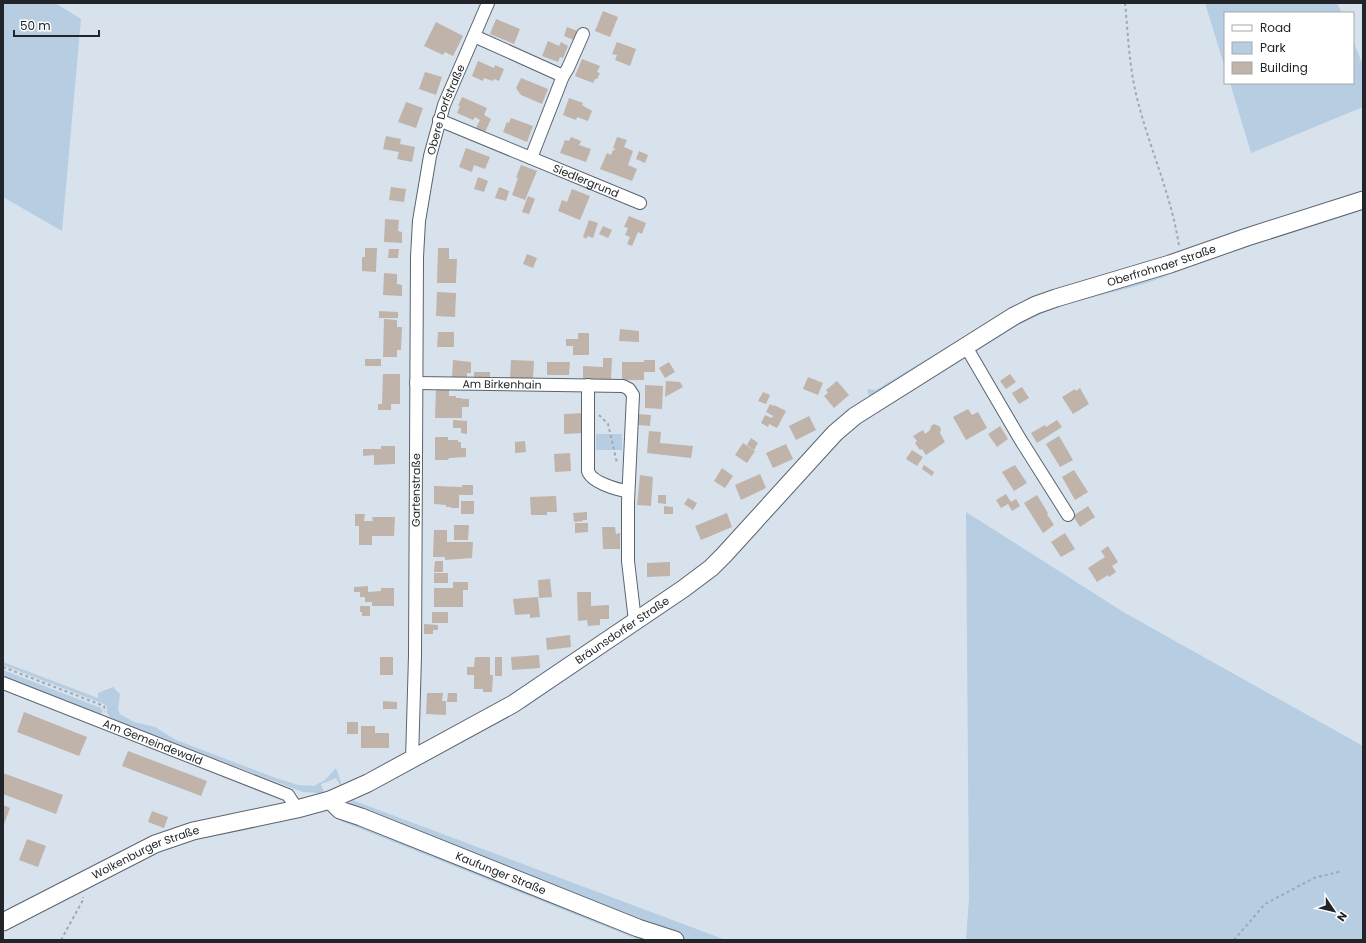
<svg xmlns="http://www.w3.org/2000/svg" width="1366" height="943" viewBox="0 0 1366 943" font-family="Poppins,sans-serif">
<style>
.green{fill:#b7cde2}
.building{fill:#bfb3aa}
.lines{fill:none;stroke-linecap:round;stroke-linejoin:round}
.street-casing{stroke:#5b646e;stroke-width:14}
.secondary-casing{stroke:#5b646e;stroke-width:19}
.path{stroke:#a0a9b2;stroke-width:2;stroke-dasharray:3 3;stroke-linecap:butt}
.street{stroke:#fff;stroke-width:12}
.secondary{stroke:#fff;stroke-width:17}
.labels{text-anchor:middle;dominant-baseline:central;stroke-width:3;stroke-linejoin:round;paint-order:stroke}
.street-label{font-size:11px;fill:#212529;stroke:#fff}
</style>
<rect width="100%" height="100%" fill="#d7e2ed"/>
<path class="green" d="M3 3H55L81 19 62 231 3 197Z
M1205 3H1337L1342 13H1225V68Z
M1353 41 1363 65V107L1251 153 1230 83H1353Z
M1363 205V210L1253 245 1187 267 1186 265Z
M1176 253 1175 257 1083 286 870 399 867 389 876 390 1016 305C1064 283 1116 272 1167 257Z
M1176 269V272C1140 288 1099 294 1061 306 1030 317 1004 333 976 349L1017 319Z
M852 429 820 463 731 561 709 581 525 708H521L529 699 534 700 681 597 834 442Z
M596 434H622V450H596Z
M966 512 1125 613 1363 746V940H966L969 898Z
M3 662 98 698V693L113 687 120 694 118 710 120 714 134 722 155 727 176 740 273 777 298 785 314 786 325 780 336 768 342 785H340L336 778 321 784 324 792 319 793 303 792 112 720 107 713V706L104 704 3 665Z
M3 670 101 708 103 711 100 716 3 678Z
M352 800 726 940H639L341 821Z"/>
<path class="building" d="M603 11 618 17 610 37 595 31Z
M496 19 520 29 514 44 490 34Z
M436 22 463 36 453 56 445 52 443 55 424 46Z
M567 27 580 32 576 41 564 36Z
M548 41 559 46 561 42 568 46 563 58 560 57 558 62 542 56Z
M617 42 636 49 630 66 615 60 617 55 612 54Z
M582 59 600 66 597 72 600 73 597 79H595L593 83 575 76Z
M478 61 494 68 495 65 504 69 499 81 494 79 493 81 484 78 483 81 472 76Z
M425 72 442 77 436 95 419 89Z
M521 78 548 89 542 104 521 95 516 88Z
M462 97 487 108 484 115 491 119 485 132 476 128 480 120 475 117 473 120 457 113 460 106H458Z
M569 98 583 103 582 105 592 111 588 121 577 117 576 120 563 115Z
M406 102 423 108 416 128 398 122Z
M511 118 533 126 527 142 503 132 507 122 509 123Z
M386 136 401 139 400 144 415 147 412 162 397 159 399 152 383 149Z
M571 137 581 141 579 145 591 149 586 162 560 153 565 140 569 141Z
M617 137 627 140 624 147 633 151 628 165 637 169 632 181 600 169 607 153 611 155 613 150H615V149L613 148Z
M466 148 490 157 485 169 474 165 472 172 459 167Z
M639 151 648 155 645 163 636 159Z
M521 165 537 171 525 200 512 195 518 178H516Z
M478 177 488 181 484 192 474 189Z
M391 187 406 189 404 202 389 200Z
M499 187 509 191 506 201 495 198Z
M572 189 590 196 580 220 558 211 562 200 567 202Z
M528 196 535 199 529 214 522 212Z
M629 216 646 223 642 234 638 232 632 246 627 244 630 237 625 235 628 228 624 227Z
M385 219 399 220 398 231 402 232V243L384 242Z
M589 220 598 223 593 238 587 236V239L583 237Z
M603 226 612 230 608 238 599 234Z
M365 248H377L376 272 362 271V257H365Z
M438 248H449V259H457L456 283H437Z
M389 249H399L398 258H388Z
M527 254 537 258 533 268 523 264Z
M384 273 397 274V284L402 285V296L383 295Z
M437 292 456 293 455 317 436 316Z
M379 311 398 312V318H379Z
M384 319 397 320V327H402L401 350H397V357H383Z
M620 329 639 331V342L619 341Z
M438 332H454V347H437Z
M578 333H589V355H573V346H566V339H578Z
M603 358H612L611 380 583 379V366L603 367Z
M365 359H381V366H365Z
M453 360 471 362V373H467V377H452Z
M511 360 534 361 533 379 510 378Z
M644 360H655V372H644V380H622V362H644Z
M547 362H570L569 375H547Z
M669 362 675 372 665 378 659 368Z
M474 372H490V380L474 379Z
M383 374H400V404H391V410H378V404H382Z
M1010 374 1016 382 1006 389 1000 381Z
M808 377 823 383 818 395 803 389Z
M666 381 680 382 683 387 665 397Z
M837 381 849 395 834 408 824 396 828 393 826 390Z
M645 385 663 386 662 409 645 408Z
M436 387 449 388V396H456V398H462V399H469V407H462V418H435Z
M1022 387 1029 398 1019 404 1012 393Z
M1080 388 1089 404 1073 414 1062 397 1075 389 1076 391Z
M763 392 770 395 766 404 758 401Z
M770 404 773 406 774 405 786 411 777 428 769 424 768 427 761 423 765 415 772 418 773 416 766 412Z
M968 409 972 415 978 412 987 428 966 440 953 417Z
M584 413V433L564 434V414Z
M638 414 651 415 650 426 638 425Z
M809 416 816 430 796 440 789 426Z
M453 420 467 421V434L461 433V428H453Z
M1057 420 1062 427 1037 443 1031 433 1045 425 1046 427Z
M934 424 939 426 941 429 940 433 945 442 926 455 922 449 920 450 915 443 917 441 913 436 923 430 925 434 930 430 931 426Z
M1000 426 1008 439 997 447 988 434Z
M649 431 661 432 660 443 693 446 691 458 647 453Z
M1059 436 1073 460 1060 467 1046 444Z
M435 437H448V440H458V442H461V448H466V457L449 458 448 460H435Z
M751 438 758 443 754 450 747 445Z
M525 441 526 452 515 453V442Z
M743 443 755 451 747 463 735 455Z
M786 444 793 459 773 468 766 453Z
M381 446H395V464L374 465V455L363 456V449H381Z
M912 450 923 457 917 466 906 459Z
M570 453 571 471 555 472 554 454Z
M924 465 934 472 932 476 922 469Z
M1015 465 1027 483 1014 491 1002 472Z
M722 468 733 476 725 488 714 481Z
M1074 470 1088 492 1075 500 1062 477Z
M760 474 766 488 741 500 735 485Z
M640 475 653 477 651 506 637 505Z
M462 485H473V495H459V508H451V507H446V505L434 504V486L462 487Z
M1006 494 1011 502 1016 499 1020 506 1012 511 1008 504 1001 508 996 500Z
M658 495H666V504L658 503Z
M1037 495 1048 513 1047 514 1054 525 1043 533 1024 503Z
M556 496 557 512H547V515H531L530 497Z
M688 498 697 503 693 510 684 504Z
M461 501H474V514H461Z
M664 506 673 507V514H664Z
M1088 506 1095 517 1080 527 1073 516Z
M587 512V520H583V521L574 522 573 513Z
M727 513 732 527 701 540 695 526Z
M355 514H365L364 521H373L372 517H395L394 536H372V545H359V526H355Z
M575 523H588V532L575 533Z
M454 525H469L468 540H454Z
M602 527H615L616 534 620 533V549H603Z
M434 530H447V542H473L472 558 445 560V557H433Z
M1065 533 1075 549 1061 557 1051 542Z
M1108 546 1118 562 1112 566 1116 572 1109 577 1108 575 1097 582 1088 568 1105 557 1101 551Z
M435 561H443V572H434Z
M670 562V576L647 577V563Z
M434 573H448V583H434Z
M550 579 552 597 539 598 538 580Z
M453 582H468V590H463V607H434V588H453Z
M368 586V592L381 591V588H394V606H372V602H365V597H360V592H354V587Z
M577 592H591V606L609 605V619H600V625L588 626 587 620 578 621Z
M538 597 540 617 530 618V614L515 615 513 599Z
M360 606H370V616H362V612H360Z
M432 612H448V623H432Z
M424 624 438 625V630H433V634H424Z
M570 635 571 647 547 650 546 638Z
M539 655 540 668 512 670 511 657Z
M380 657H393V675H380Z
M475 657H490V675H493L492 692H483V689H474V675H467V667H474Z
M495 657H502V676H495Z
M427 693H443L442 701H446V715L426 714Z
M448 693H457V702H447Z
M383 701 397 702V709H383Z
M24 712 87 737 79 756 17 732Z
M347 722H358V734H347Z
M361 726H375V733H389V748H361Z
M128 751 207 781 201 796 122 766Z
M3 773 63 795 56 814 3 794Z
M3 805 10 808 3 827Z
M152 811 168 817 164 828 148 822Z
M27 839 46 846 38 867 19 860Z"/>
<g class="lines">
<g class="street-casing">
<g id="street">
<path d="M474 36 563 76"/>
<path id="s1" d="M439 120 640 203"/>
<path d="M531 158 563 76 568 68 583 34"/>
<path d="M965 345 1020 439 1068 515"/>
<path id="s2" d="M416 383 623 386 629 389 633 395 628 502V561L635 621"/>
<path d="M588 385V471C591 482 617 490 628 491"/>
<path id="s3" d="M3 683 288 795 297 809"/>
<path id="s4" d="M412 760 415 656 417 257 419 221 430 156 444 105 488 3"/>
</g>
</g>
<g class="secondary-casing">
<g id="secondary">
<path id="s5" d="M330 800 340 810 361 817 638 928 675 940"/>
<path id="s6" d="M3 922 155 844 193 831 297 809 330 800 368 783 513 704 683 589 711 568 724 555 835 433 855 416 1014 316 1036 305 1056 298 1170 264 1247 237 1363 200"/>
</g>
</g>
<path class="path" d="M1125 3C1128 33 1129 64 1136 94 1148 145 1171 193 1179 246
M599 415 608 424 617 463
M3 667 104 706 105 712
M61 940 83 900V897
M1234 940 1265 904 1314 878 1342 871"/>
<use href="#street" class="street"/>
<use href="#secondary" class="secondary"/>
</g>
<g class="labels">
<g class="street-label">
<text stroke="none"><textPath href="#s4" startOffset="654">Obere Dorfstraße</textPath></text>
<text stroke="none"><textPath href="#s1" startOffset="159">Siedlergrund</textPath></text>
<text stroke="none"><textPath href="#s6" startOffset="1352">Oberfrohnaer Straße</textPath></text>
<text stroke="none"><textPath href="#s2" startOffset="86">Am Birkenhain</textPath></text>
<text stroke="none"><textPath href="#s4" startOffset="270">Gartenstraße</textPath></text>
<text stroke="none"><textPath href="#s6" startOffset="690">Bräunsdorfer Straße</textPath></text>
<text stroke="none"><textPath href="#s3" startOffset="161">Am Gemeindewald</textPath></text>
<text stroke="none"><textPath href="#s6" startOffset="159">Wolkenburger Straße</textPath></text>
<text stroke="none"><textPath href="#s5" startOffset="187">Kaufunger Straße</textPath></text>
</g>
</g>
<rect width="1366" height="943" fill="none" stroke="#212529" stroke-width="8"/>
<rect x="1224" y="12" width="130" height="72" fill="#ffffff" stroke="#a6a8a9"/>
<rect x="1232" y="25" width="20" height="6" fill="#ffffff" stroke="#a6a8a9"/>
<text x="1260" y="32" font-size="12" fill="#212529">Road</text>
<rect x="1232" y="42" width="20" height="12" fill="#b7cde2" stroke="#a6a8a9"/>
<text x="1260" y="52" font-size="12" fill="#212529">Park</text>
<rect x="1232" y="62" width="20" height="12" fill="#bfb3aa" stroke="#a6a8a9"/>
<text x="1260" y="72" font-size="12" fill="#212529">Building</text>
<g transform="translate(1334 911) rotate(125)" stroke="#ffffff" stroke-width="3" paint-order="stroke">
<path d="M0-3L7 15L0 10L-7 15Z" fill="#212529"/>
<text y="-6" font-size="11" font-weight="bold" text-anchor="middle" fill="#212529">N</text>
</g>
<path d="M14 30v6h85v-6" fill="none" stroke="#212529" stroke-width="2"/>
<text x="20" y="30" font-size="12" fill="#212529" stroke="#ffffff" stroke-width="3" paint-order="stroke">50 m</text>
</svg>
